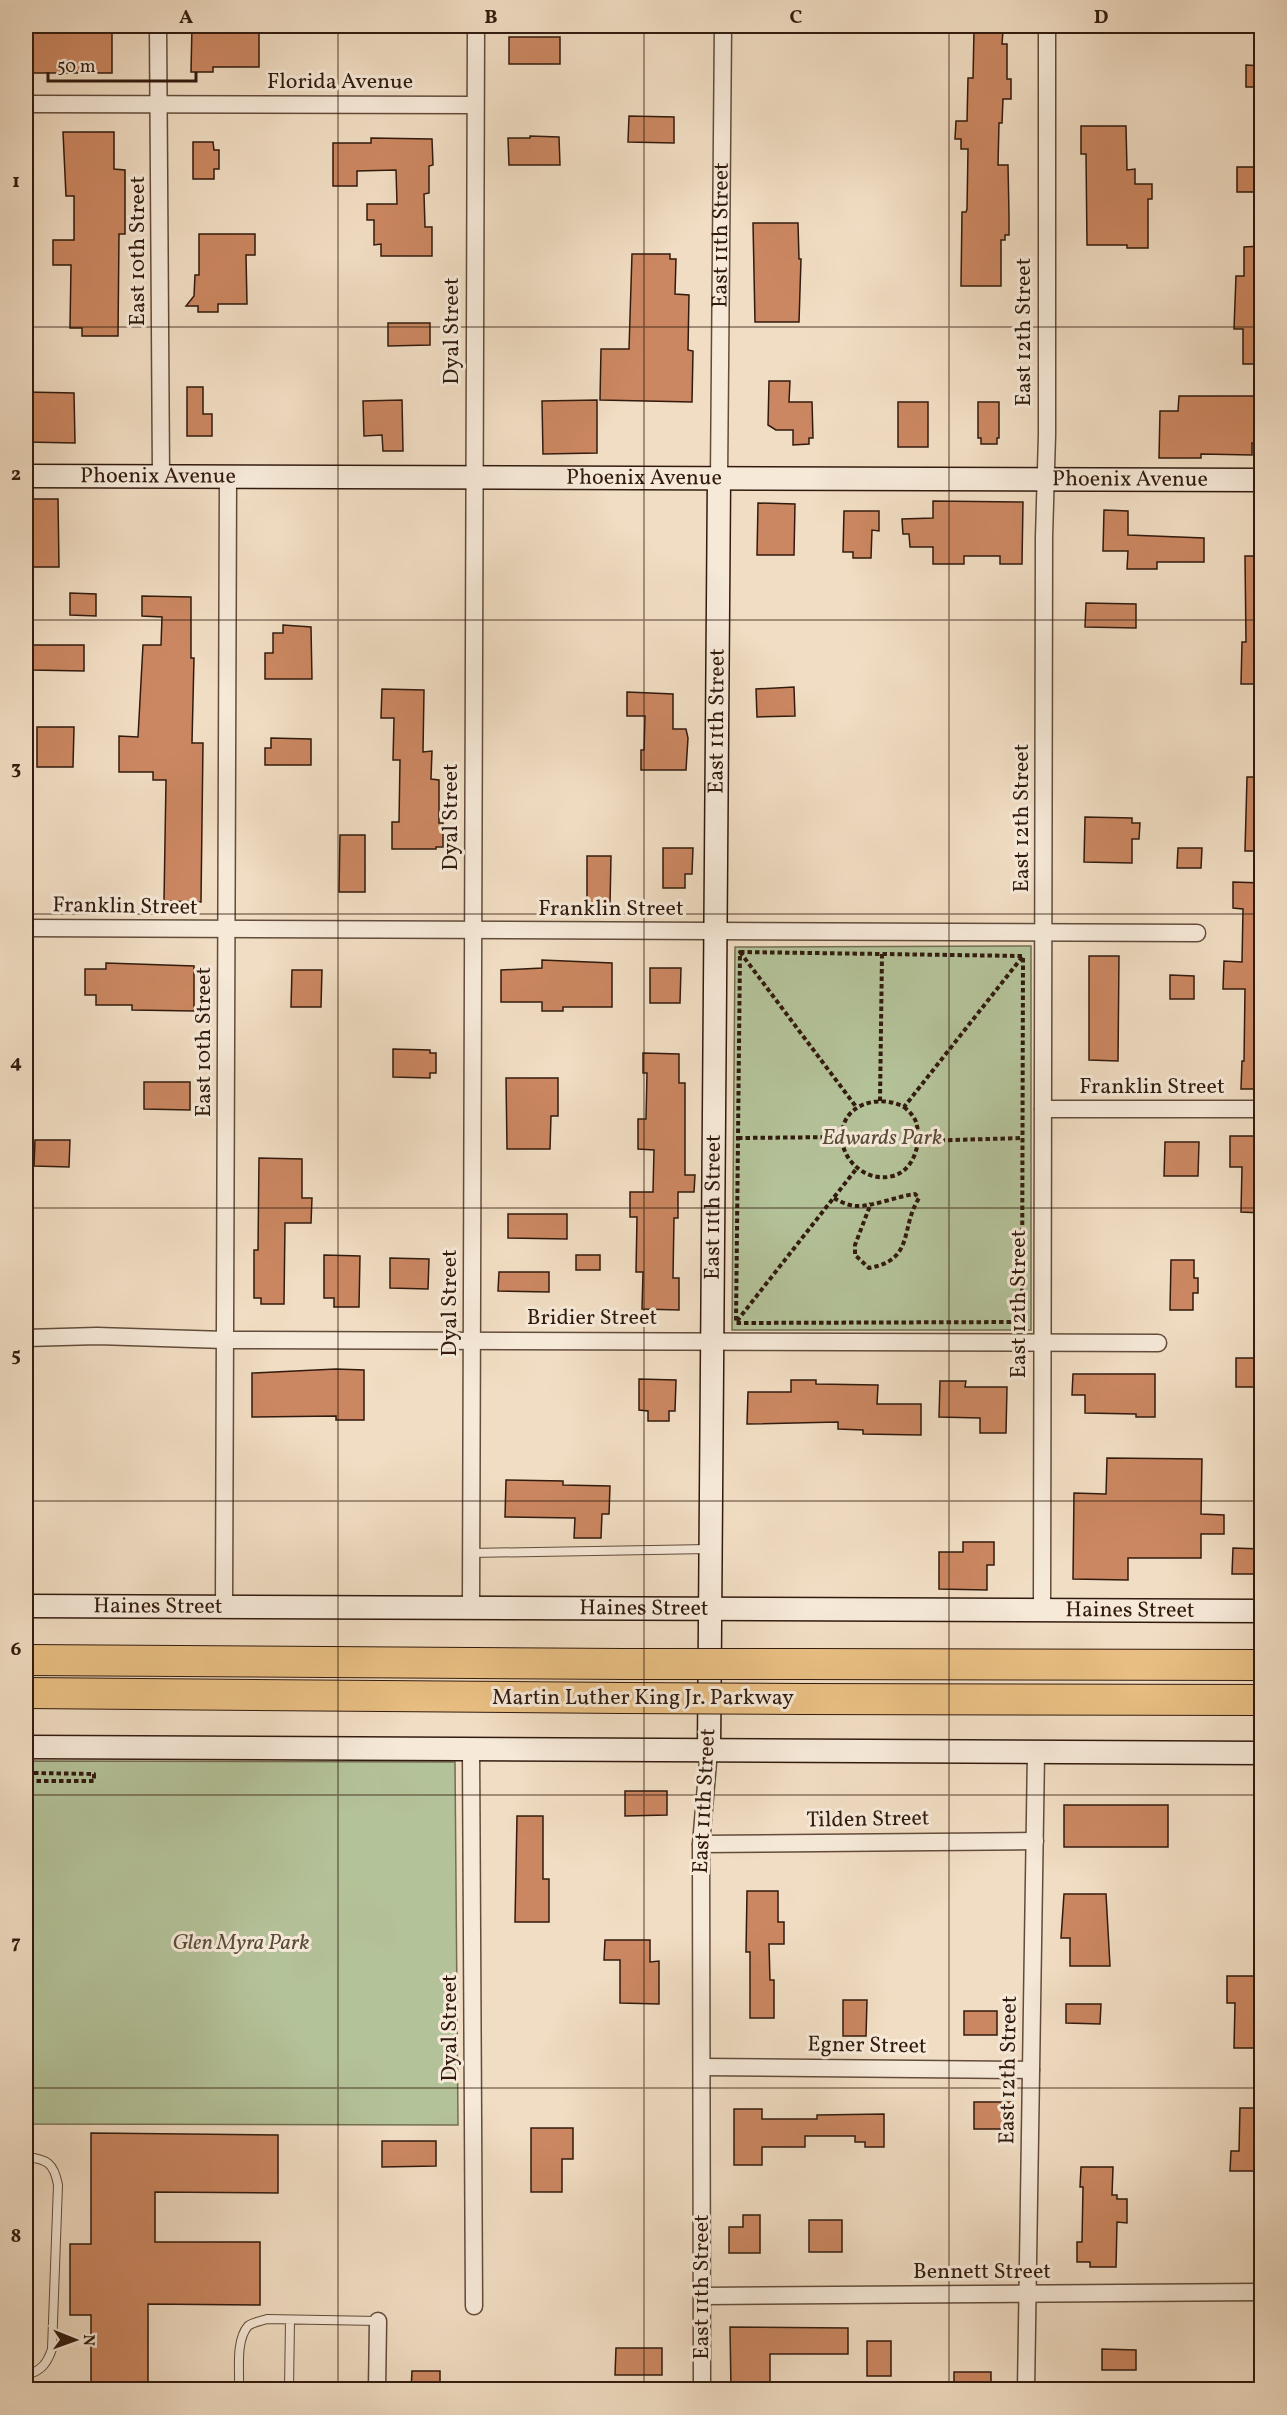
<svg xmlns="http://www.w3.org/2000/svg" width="1287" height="2415" viewBox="0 0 1287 2415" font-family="Vollkorn,serif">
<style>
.green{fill:#b4c299;stroke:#736e54;stroke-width:1.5}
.building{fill:#cb8761;stroke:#321b0e;stroke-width:1.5}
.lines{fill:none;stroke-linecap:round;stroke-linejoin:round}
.lane-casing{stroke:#624c3b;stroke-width:10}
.street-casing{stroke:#624c3b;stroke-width:19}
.secondary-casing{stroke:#321b0e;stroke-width:25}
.highway-casing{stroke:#321b0e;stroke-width:32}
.path{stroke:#321b0e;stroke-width:4;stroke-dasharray:4.5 3;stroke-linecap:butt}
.lane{stroke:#f6e9d8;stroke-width:8}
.street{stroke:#f6e9d8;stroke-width:16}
.secondary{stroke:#f6e9d8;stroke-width:22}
.highway{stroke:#e8be82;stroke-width:30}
.highway-bridge-casing{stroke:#321b0e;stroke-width:32;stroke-linecap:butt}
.highway-bridge{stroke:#e8be82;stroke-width:30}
.grid{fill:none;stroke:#321b0e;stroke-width:1.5;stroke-opacity:0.55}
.labels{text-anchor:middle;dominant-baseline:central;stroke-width:6;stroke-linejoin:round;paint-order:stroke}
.street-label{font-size:22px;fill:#321b0e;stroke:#f6e9d8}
.park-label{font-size:22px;font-style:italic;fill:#594d38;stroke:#f6e9d8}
.neatline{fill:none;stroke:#321b0e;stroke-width:2}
.grid-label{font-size:20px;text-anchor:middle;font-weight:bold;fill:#321b0e}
</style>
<rect width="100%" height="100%" fill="#f1ddc3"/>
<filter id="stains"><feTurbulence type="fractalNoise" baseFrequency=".00333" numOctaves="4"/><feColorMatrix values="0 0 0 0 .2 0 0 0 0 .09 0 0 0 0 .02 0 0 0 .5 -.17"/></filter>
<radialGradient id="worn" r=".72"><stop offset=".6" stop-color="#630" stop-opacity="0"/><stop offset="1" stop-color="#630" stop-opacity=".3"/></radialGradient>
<path class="green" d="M1031 946V1330H732L735 947Z
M26 1761 455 1762 458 2125 26 2124Z"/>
<path class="building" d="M26 26H112V73H26Z
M192 26H259V67H213V72H191Z
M974 30 1003 31 1002 44H1007V79H1011V99H1003L1002 123H999L998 165H1008L1009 215V235H1005V240H1001V286H961L962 212H966L967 209 968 149H961V139H955L956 121H967L968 78H973Z
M509 37H560V64H509Z
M1246 65 1262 66V87H1246Z
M629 116 674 117V143L628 142Z
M1081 126H1126L1127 170 1135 169V184H1152V199H1148V248H1127V245H1087L1086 154H1081Z
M63 132H114V169L125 170V234H119L118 336H82V328H70L71 265H53V240H74V196H66Z
M530 136 559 137 560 165H509L508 138H530Z
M371 138 432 139 433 165 429 166V193L424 194 425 227H432V256H381V244L374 245V220H367V204H397L396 170 357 171V186H333V143H371Z
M193 142H213L214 150H219V169H214V179H193Z
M1237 167H1262V192H1237Z
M753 223H798L799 259H801L799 322H755Z
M199 234H255V255H246L247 304H218V312H198V306H186L194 296 195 275H199Z
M1262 246V364H1243V329H1234L1236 276H1244V247Z
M632 254H670V259H676L675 294 689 295 688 350 693 351 692 402 600 400 601 349H629Z
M388 323H430V345L388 346Z
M769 381H790L789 402H812L813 438H809V444L793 445V430H776L768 425Z
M187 387H203V414H212V436H187Z
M26 392 74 393 75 443 26 442Z
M1179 396H1262V443H1252V455L1201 454V458H1159L1160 411H1178Z
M402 400 403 451H383L382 435 364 436 363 401Z
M597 400V453L543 454 542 401Z
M898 402H928V447H898Z
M978 402H999V438H997V444H981V438H978Z
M26 499H58L59 567H26Z
M933 501 1023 502 1022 564H1000V556H964V564H933V547H910L909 534H903L902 519 933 518Z
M758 503 795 504 794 555H757Z
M1104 510 1128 511V535L1204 538V562H1157V569H1127L1128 551H1103Z
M844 511H879V531L872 530 871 558H853V552H843Z
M1245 556H1262V684H1241L1242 642H1246Z
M70 593 96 594V616L70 615Z
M142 596 191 597V658H194L192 743H203L201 902 164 901 166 780H153V772H119V736L138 737 143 645H161L162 617 142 616Z
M1086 603 1136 604V628L1085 627Z
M283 625 311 627 312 679H265V653H273V633H283Z
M31 645H84V671L31 670Z
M794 687 795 716 757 717 756 689Z
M382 689 424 690 423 752 432 751 431 779 439 780V823H443V847H436V849H392V822H399L400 760H393L394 718H381Z
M627 692 673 694V729H686L688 738 686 770H641V750H644L645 716H627Z
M37 727H74L73 767H37Z
M271 738 311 739V765H265V748H271Z
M1247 777H1262V851H1245Z
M1085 817 1132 818V823H1140L1139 839H1132V863L1084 862Z
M340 835H365V892H339Z
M663 848H693L692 874H685V888H663Z
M1178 848H1202L1201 868H1177Z
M587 856H611L610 904H587Z
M1233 882 1262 883V1089H1241L1242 1061H1244L1245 989H1223L1224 961 1242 962 1243 909 1233 908Z
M1089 956H1119L1118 1061 1089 1060Z
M542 960 612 963V1007H563V1011H542V1002H501V970L542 968Z
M106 963 194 966V1011L132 1010V1005H96V995H85V969H106Z
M650 968H681L680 1003H650Z
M292 970H322L321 1007H291Z
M1170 975 1194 976V999H1170Z
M393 1049 430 1050V1053H436V1073H430V1078L393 1077Z
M643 1053 679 1054V1083H685V1175H695L694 1192H678V1218H674L673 1278H679V1310L642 1309 643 1272H636L637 1217H630V1192H653L654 1150 638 1149V1119H646L647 1073H643Z
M506 1078H558V1116H551L550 1149H507Z
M144 1082H190V1110L144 1109Z
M1230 1136H1262V1213L1241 1212 1242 1167H1230Z
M35 1140H70L69 1167 34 1166Z
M1165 1142H1199L1198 1176H1164Z
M259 1158 302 1159V1198H312L311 1223H285L284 1304H261V1298H254V1250H258Z
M508 1214H567V1239L508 1238Z
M324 1255 360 1256 359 1307H334V1298H324Z
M576 1255H600V1270H576Z
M390 1258 429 1259 428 1289 390 1288Z
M1171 1260H1194V1278H1198V1293H1193V1310H1170Z
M499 1272H549V1292L498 1291Z
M1236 1358H1262V1387H1236Z
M336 1369 364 1370V1420H336V1416L252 1417V1373Z
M1073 1374H1155V1417H1136V1414L1085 1413V1395H1072Z
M639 1379 676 1380 675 1411H669V1421H648V1411L639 1410Z
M791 1380H816V1384L878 1385 877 1404H921V1435L863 1434V1430L838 1429V1422L747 1424 748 1392H791Z
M940 1381H966L965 1387H1007L1006 1433H980V1418L939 1417Z
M1107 1458 1202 1459 1201 1514 1224 1515V1534H1201V1558H1128V1580L1073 1579 1074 1493 1106 1494Z
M506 1480 563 1481V1485L610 1486 609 1514H602L601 1538H574L575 1518 505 1517Z
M963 1542H994V1565H987V1590L939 1589V1552H963Z
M1233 1548 1262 1549V1574H1232Z
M625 1791H667V1815L625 1816Z
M1064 1805H1168V1847H1064Z
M517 1816H543V1879H549V1922H515Z
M747 1891H778V1922H784V1944H769L770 1980H774V2018H750V1952H746Z
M1064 1894H1106L1110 1966H1070V1938H1061Z
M605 1940H650V1962L659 1961V2004L620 2003V1960H604Z
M1227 1976H1262V2048H1234L1235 2003H1227Z
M843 2000H867L866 2036H843Z
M1066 2004H1101L1100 2024 1066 2023Z
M964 2011H997V2035H964Z
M974 2102H1013V2129H974Z
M1240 2108H1262V2171H1230L1231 2151H1239Z
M734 2109H762V2119H817V2115L884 2114V2147H865V2142H855V2136H805V2147H762V2165H734Z
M531 2128H573V2159H562V2192H531Z
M91 2133 278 2135V2193L155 2192V2242H260V2305L148 2304V2390H91V2315H70V2244H91Z
M382 2141H436V2166L382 2167Z
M1081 2167H1113L1112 2195H1117V2199H1127V2223L1117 2222 1116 2267H1090V2262H1077V2242H1082L1083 2187H1080Z
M743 2215H760V2253H729V2227H743Z
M809 2220H842V2252H809Z
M730 2327 848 2328V2354H770V2390H731Z
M867 2341H891V2376H867Z
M616 2348H662V2375H615Z
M1102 2349 1136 2350V2370H1102Z
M412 2371H440V2390H411Z
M954 2372H991V2390H954Z"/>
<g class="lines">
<g class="lane-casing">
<path id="lane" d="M471 1553 709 1549
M26 2157C47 2159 54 2163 58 2185L52 2349C47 2364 41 2371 26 2375
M239 2390C240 2372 235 2341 248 2326 253 2322 261 2321 267 2319L378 2321
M289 2390 290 2320"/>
</g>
<g class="street-casing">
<g id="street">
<path d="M158 26 161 477"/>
<path d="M26 104 475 105"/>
<path id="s1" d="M719 478 723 26"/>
<path d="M26 928 1197 933"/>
<path d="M1043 1109H1262"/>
<path d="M26 1338 97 1336 225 1340 1158 1343"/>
<path d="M224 1607 228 477"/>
<path d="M471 1608 476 26"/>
<path d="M1042 1610 1044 537 1047 435V26"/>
<path d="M471 1749 474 2306"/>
<path d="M701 1844 1035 1841"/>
<path d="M702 2067 1031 2070"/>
<path d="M703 2296 1262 2292"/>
<path d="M377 2390 378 2321"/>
<path d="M702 2390 701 1844 709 1750"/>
<path d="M1026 2390 1036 1752"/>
</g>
</g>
<g class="secondary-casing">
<g id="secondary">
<path id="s2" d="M26 476 1262 480"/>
<path id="s3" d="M26 1606 1262 1611"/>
<path d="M26 1747 1262 1753"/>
<path id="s4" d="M709 1750 719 478"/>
</g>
</g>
<g class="highway-casing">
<path id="highway" d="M26 1660 624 1664
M803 1664 1262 1665
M26 1693 622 1698
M803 1699 1262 1700"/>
</g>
<path class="path" d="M740 952 1023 956 1022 1322 736 1323Z
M740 952 857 1108
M880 1101 882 954
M904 1107C909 1111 914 1116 916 1122 922 1141 915 1170 893 1176 868 1183 842 1162 842 1137 841 1103 881 1094 904 1107L1023 956
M738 1138 842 1137
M918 1141 1023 1138
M834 1198C841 1202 849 1206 857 1206 871 1207 898 1196 915 1194L919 1198C900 1228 915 1260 869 1268L855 1255V1245L871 1203
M737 1321 857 1168
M34 1773 94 1774V1781H36"/>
<use href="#lane" class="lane"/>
<use href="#street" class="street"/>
<use href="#secondary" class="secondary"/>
<use href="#highway" class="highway"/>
<g class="highway-bridge-casing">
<path id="highway-bridge" d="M624 1664H803
M622 1698 803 1699"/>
</g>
<use href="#highway-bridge" class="highway-bridge"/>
</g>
<path class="grid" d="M338 26V2390M644 26V2390M949 26V2390M26 327H1262M26 620H1262M26 914H1262M26 1208H1262M26 1501H1262M26 1795H1262M26 2088H1262"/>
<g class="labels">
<g class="street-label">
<text x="340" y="82">Florida Avenue</text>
<text stroke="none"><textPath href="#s1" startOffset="243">East 11th Street</textPath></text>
<text transform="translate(138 251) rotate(-90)">East 10th Street</text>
<text transform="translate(452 331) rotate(-90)">Dyal Street</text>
<text transform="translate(1024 332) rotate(-90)">East 12th Street</text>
<text stroke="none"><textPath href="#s2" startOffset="132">Phoenix Avenue</textPath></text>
<text stroke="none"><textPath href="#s2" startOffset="618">Phoenix Avenue</textPath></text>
<text stroke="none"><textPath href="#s2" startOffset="1104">Phoenix Avenue</textPath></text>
<text stroke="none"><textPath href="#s4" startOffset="1029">East 11th Street</textPath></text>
<text transform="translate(451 817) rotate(-90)">Dyal Street</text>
<text transform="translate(1022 818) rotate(-90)">East 12th Street</text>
<text transform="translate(125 907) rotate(1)">Franklin Street</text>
<text x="611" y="909">Franklin Street</text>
<text transform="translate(204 1042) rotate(-90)">East 10th Street</text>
<text x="1152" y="1087">Franklin Street</text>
<text stroke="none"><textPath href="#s4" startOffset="543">East 11th Street</textPath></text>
<text transform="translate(450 1303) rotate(-90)">Dyal Street</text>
<text transform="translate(1019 1304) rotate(-90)">East 12th Street</text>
<text x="592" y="1318">Bridier Street</text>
<text stroke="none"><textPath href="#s3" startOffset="132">Haines Street</textPath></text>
<text stroke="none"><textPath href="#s3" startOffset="618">Haines Street</textPath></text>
<text stroke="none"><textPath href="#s3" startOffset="1104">Haines Street</textPath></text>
<text x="643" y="1698">Martin Luther King Jr. Parkway</text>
<text transform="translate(705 1801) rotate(-87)">East 11th Street</text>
<text transform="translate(868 1820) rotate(-1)">Tilden Street</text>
<text transform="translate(450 2028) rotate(-90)">Dyal Street</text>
<text transform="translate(867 2046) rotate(1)">Egner Street</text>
<text transform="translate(1009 2070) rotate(-89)">East 12th Street</text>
<text x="982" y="2272">Bennett Street</text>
<text transform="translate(702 2287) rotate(-90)">East 11th Street</text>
</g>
<g class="park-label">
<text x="882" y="1138">Edwards Park</text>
<text x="241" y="1943">Glen Myra Park</text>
</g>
</g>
<rect width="1287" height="2415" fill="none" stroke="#f1ddc3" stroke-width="66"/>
<g transform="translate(75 2340) rotate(91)" stroke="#f6e9d8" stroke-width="4.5" paint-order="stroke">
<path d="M0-4.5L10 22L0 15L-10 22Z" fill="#321b0e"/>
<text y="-9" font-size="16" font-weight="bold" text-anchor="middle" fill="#321b0e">N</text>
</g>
<path d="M48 72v9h148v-9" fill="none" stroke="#321b0e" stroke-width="3"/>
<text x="57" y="72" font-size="18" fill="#321b0e" stroke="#f6e9d8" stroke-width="4.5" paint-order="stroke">50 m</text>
<rect x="33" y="33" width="1221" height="2349" class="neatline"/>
<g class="grid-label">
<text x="186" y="23">A</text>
<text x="491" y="23">B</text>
<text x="796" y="23">C</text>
<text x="1101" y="23">D</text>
<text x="16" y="187">1</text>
<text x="16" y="480">2</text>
<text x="16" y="774">3</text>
<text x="16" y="1068">4</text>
<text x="16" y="1361">5</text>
<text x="16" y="1655">6</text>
<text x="16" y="1948">7</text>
<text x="16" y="2242">8</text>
</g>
<rect width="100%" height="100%" filter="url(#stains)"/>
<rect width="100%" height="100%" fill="url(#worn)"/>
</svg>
